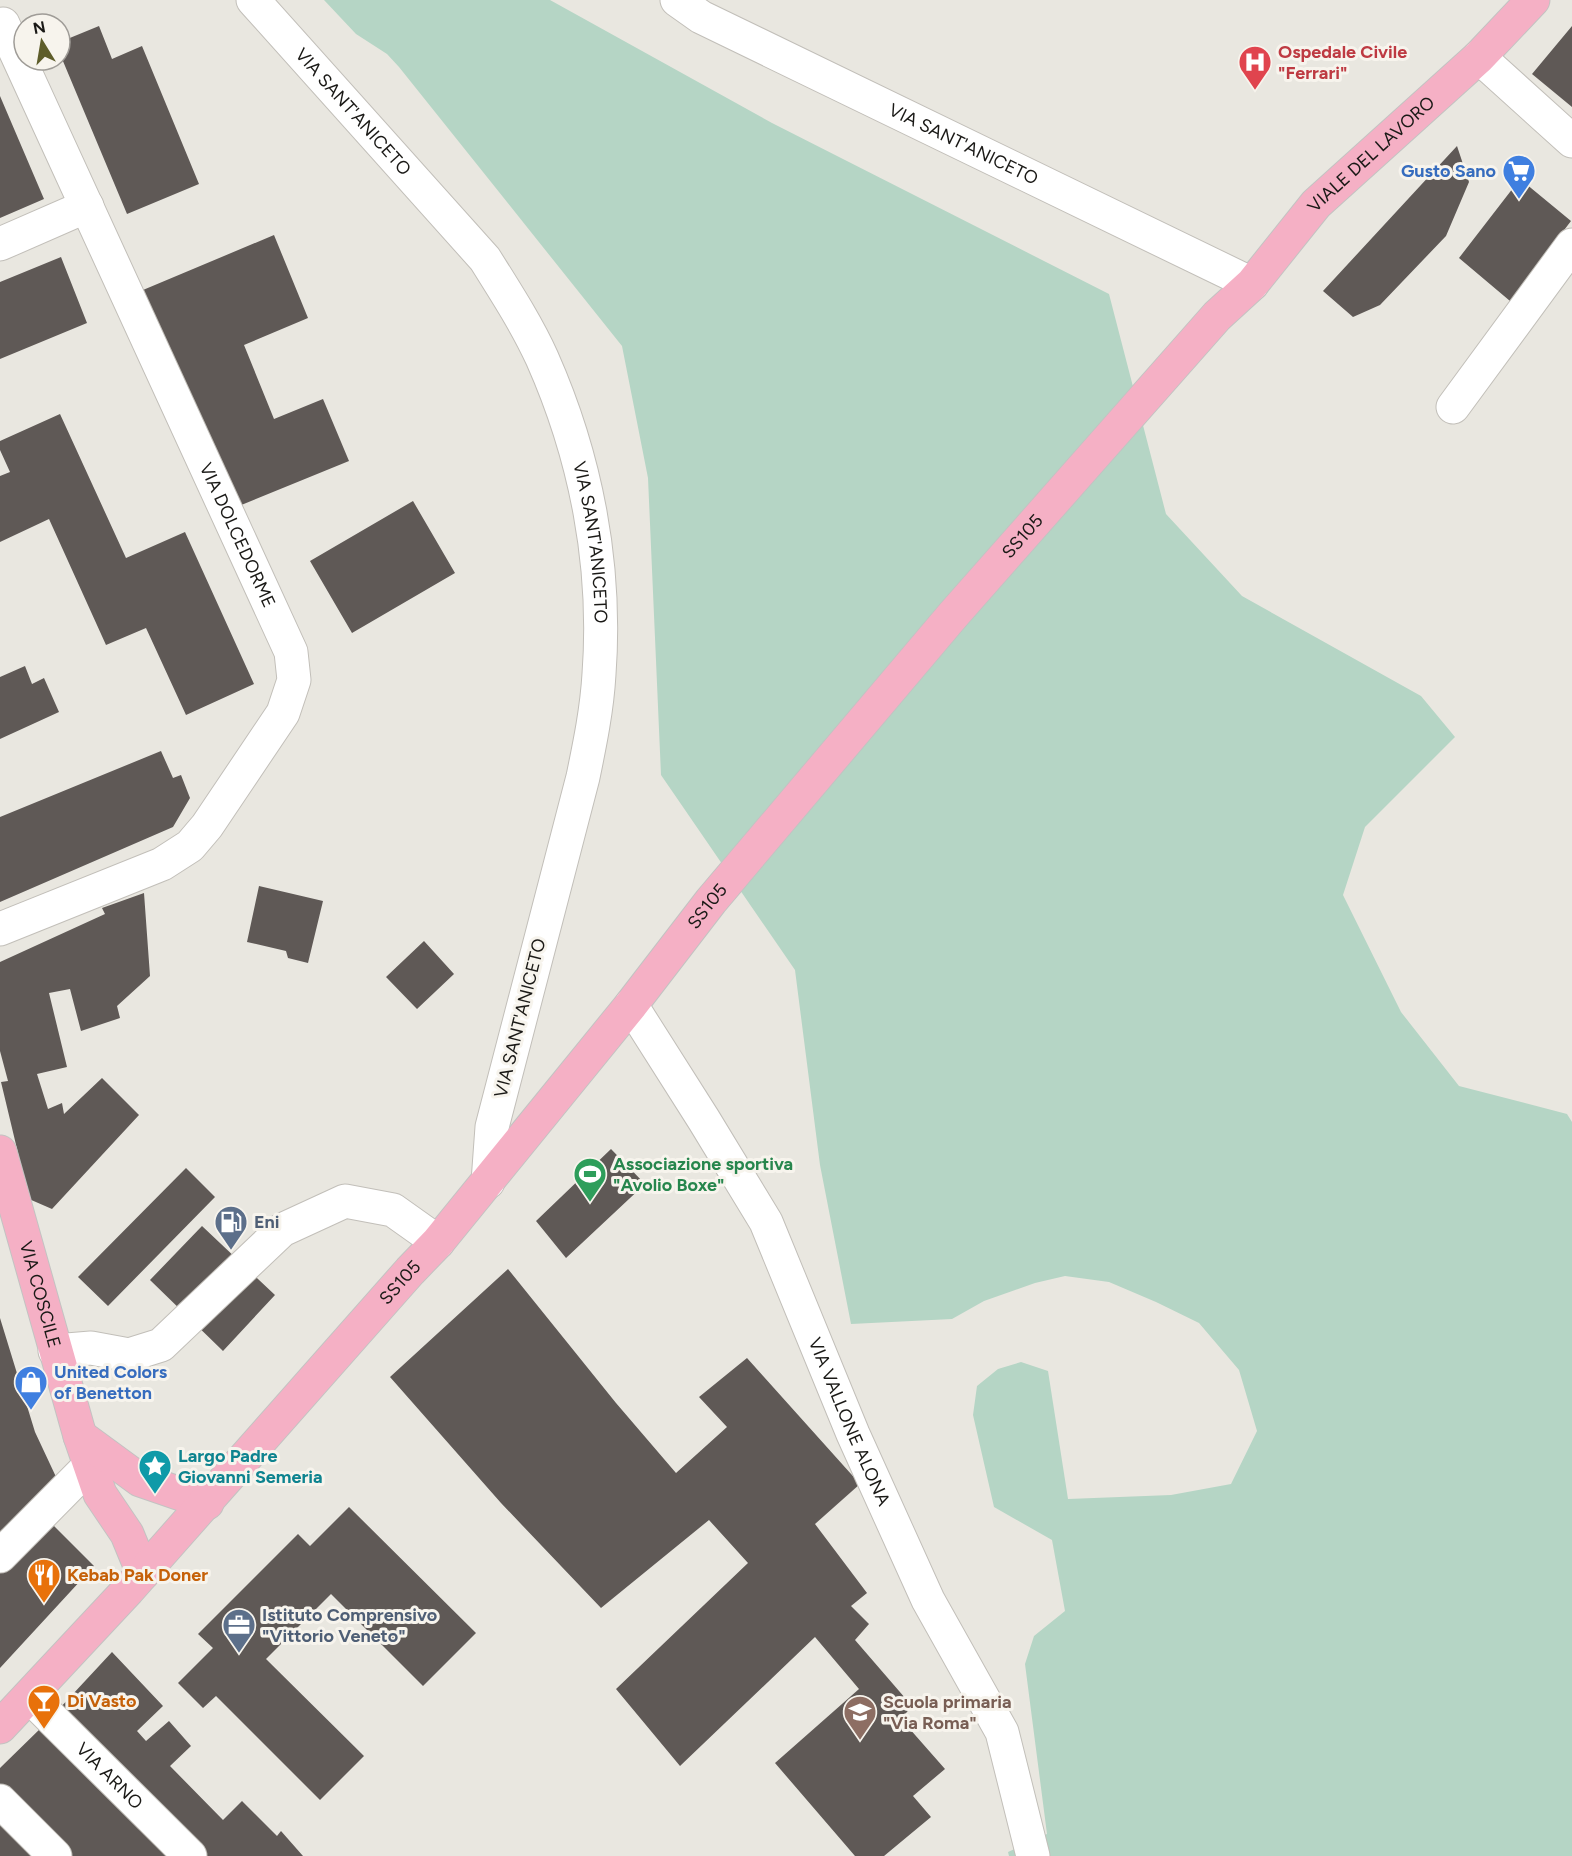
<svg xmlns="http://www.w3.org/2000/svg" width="1572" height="1856" viewBox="0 0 1572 1856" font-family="Figtree,sans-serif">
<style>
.green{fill:#b5d5c5}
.building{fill:#5f5956}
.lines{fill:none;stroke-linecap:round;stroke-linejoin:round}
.minor-casing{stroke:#c2bfb9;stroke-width:35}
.major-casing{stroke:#c3c3c2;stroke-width:35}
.minor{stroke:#fff;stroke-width:33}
.major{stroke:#f5b0c5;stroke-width:33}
.labels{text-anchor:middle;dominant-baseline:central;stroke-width:6;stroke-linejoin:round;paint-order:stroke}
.health-label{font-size:18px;font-weight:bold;fill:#be3a42;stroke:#f7f4ed;text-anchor:start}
.street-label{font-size:18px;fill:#1a1916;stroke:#f7f4ed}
.shop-label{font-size:18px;font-weight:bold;fill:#366cbe;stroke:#f7f4ed;text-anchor:end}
.leisure-label{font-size:18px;font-weight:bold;fill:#27864d;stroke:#f7f4ed;text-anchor:start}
.service-label{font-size:18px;font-weight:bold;fill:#4e5e75;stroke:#f7f4ed;text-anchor:start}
.culture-label{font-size:18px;font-weight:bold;fill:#0d838f;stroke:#f7f4ed;text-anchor:start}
.food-label{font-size:18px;font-weight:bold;fill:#c56008;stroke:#f7f4ed;text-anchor:start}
.education-label{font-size:18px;font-weight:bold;fill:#785e54;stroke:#f7f4ed;text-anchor:start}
</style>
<rect width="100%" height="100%" fill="#e9e7e0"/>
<path class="green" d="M324 0H550L772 123 1109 294 1166 514 1242 596 1421 696 1455 737 1365 827 1343 895 1401 1012 1459 1086 1567 1114 1572 1122V1856H1009L1008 1852 1047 1834 1025 1664 1034 1636 1065 1611 1052 1540 994 1507 973 1415 977 1386 998 1369 1021 1362 1048 1371 1068 1499 1171 1495 1231 1484 1257 1431 1239 1370 1199 1323 1156 1302 1109 1282 1065 1276 1035 1283 984 1301 952 1319 851 1324 820 1165 795 970 661 775 648 478 622 346 399 67 387 54 356 34Z"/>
<path class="building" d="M99 26 112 59 142 46 199 184 127 214 60 54V42Z
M1572 26V107L1532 74Z
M0 96 44 199 0 218Z
M1457 146 1469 182 1446 236 1380 305 1353 317 1323 291Z
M1520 179 1571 221 1510 301 1459 258Z
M274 235 308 318 244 345 274 419 323 399 349 461 234 508 143 290Z
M61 257 87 323 0 359V282Z
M60 414 126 558 185 532 254 684 186 715 146 628 106 645 49 519 0 542V476L10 472 0 450V441Z
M413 501 455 573 352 633 310 561Z
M25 666 32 684 44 678 59 712 0 739V677Z
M161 751 173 778 181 775 190 798 173 827 0 902V817Z
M259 886 323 901 308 963 288 958 286 951 247 942Z
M144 893 150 976 117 1006 120 1018 81 1031 70 989 49 993 67 1067 37 1074 48 1109 62 1103 64 1114 102 1078 139 1115 52 1209 29 1199 1 1082 8 1081 0 1051V962L105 914 102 908Z
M424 941 454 974 417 1009 386 977Z
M611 1149 645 1184 566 1258 536 1221Z
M186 1168 215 1197 108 1306 78 1277Z
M202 1226 275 1295 223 1351 150 1280Z
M508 1269 616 1403 676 1473 727 1427 699 1397 747 1358 860 1484 815 1524 867 1593 851 1606 869 1624 855 1640 912 1706 901 1719 945 1769 913 1796 931 1817 884 1856H855L775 1763 859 1689 815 1637 680 1766 616 1689 748 1563 709 1520 601 1608 501 1503 390 1377Z
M0 1318 35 1432 57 1479 0 1539Z
M349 1507 476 1633 423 1686 331 1594 266 1659 364 1756 320 1800 216 1696 203 1708 178 1683 213 1648 198 1634 298 1534 310 1546Z
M46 1518 94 1566 0 1668V1566Z
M112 1652 163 1706 137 1731 146 1741 169 1721 191 1746 170 1766 223 1820 242 1801 277 1836 281 1831 303 1856H206L59 1709Z
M44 1725 176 1856H70L0 1788V1768Z
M0 1821 36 1856H0Z"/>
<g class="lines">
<g class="minor-casing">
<g id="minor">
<path id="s1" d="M253 0 485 259C505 291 526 323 542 358 586 457 607 565 599 674 597 709 590 743 583 777L492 1127 488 1182"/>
<path id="s2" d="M677 0 701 17 1252 284"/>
<path id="s3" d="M0 26 3 24 291 652 294 680 283 713 207 826 190 846 162 864 0 929"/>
<path d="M1479 57 1572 141"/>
<path d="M0 244 87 206"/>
<path d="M1453 407 1572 245"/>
<path id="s4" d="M631 1005 704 1120 766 1222 853 1434 928 1600 1002 1732 1033 1856"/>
<path d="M55 1351 91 1348 129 1355 161 1345 282 1230 345 1201 393 1210 438 1242"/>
<path d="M0 1556 90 1465"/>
<path id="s5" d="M30 1697 190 1856"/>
<path d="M0 1801 55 1856"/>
</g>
</g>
<g class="major-casing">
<g id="major">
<path id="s6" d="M0 1152 80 1436 100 1494 127 1534 143 1573"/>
<path d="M80 1436 140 1480 207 1503"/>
<path id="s7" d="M0 1727 128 1590 410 1271 438 1242 631 1005 711 901 953 615 1217 316 1252 284 1316 204 1479 57 1533 0"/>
</g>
</g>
<use href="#minor" class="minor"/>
<use href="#major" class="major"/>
</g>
<defs>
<g id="hospital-pin" transform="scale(1.725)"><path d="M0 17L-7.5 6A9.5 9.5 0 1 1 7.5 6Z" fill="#e0444e" stroke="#f7f4ed"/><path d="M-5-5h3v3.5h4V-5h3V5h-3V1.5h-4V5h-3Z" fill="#fff"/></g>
<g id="supermarket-pin" transform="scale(1.725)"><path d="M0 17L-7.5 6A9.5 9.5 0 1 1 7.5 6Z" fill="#3f7fe0" stroke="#f7f4ed"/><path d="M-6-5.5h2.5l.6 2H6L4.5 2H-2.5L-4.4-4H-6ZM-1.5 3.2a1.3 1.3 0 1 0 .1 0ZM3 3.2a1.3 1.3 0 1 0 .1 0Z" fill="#fff"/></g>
<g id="stadium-pin" transform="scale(1.725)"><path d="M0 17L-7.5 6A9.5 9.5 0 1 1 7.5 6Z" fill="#2e9e5b" stroke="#f7f4ed"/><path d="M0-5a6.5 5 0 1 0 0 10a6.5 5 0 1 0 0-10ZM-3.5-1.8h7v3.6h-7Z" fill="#fff"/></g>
<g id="fuel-pin" transform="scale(1.725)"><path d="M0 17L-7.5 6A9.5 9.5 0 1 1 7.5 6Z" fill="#5c6f8a" stroke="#f7f4ed"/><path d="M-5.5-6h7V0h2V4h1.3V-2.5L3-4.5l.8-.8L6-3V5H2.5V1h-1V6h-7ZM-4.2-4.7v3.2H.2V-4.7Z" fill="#fff"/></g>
<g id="shop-pin" transform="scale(1.725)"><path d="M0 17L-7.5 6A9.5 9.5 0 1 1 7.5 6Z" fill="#3f7fe0" stroke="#f7f4ed"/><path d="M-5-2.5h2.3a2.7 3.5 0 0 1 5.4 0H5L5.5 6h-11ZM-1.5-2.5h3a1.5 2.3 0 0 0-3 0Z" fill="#fff"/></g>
<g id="sight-pin" transform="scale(1.725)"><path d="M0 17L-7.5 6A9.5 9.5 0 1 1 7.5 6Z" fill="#0f9aa8" stroke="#f7f4ed"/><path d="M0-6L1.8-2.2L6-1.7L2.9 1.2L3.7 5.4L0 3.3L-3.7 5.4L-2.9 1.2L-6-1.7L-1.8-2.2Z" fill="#fff"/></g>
<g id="restaurant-pin" transform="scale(1.725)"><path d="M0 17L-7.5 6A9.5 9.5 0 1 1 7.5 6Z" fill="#e8710a" stroke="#f7f4ed"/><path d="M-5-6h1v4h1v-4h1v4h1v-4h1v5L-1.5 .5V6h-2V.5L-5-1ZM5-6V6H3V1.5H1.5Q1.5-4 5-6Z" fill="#fff"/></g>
<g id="office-pin" transform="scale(1.725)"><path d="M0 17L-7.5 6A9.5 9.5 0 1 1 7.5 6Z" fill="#5c6f8a" stroke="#f7f4ed"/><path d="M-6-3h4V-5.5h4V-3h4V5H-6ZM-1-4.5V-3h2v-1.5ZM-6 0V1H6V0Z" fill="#fff"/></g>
<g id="bar-pin" transform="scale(1.725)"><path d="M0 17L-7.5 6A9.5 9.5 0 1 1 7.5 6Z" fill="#e8710a" stroke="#f7f4ed"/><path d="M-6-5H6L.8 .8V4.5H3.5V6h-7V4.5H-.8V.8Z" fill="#fff"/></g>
<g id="school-pin" transform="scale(1.725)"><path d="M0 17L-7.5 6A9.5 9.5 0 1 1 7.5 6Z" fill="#8d6e63" stroke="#f7f4ed"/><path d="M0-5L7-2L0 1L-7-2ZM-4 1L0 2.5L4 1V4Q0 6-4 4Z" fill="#fff"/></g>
</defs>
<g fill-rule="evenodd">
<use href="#hospital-pin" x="1255" y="62"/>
<use href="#supermarket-pin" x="1519" y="171"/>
<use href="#stadium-pin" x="590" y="1174"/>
<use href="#fuel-pin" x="231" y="1222"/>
<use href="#shop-pin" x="31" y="1382"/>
<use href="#sight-pin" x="155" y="1466"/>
<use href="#restaurant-pin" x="44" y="1575"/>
<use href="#office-pin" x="239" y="1625"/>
<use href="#bar-pin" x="44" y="1701"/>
<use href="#school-pin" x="860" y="1712"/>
</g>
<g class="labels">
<g class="health-label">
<text x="1278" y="52">Ospedale Civile<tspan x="1278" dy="21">"Ferrari"</tspan></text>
</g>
<g class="street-label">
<text stroke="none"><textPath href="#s1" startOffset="150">VIA SANT'ANICETO</textPath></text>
<text stroke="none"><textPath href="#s2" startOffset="321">VIA SANT'ANICETO</textPath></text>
<text stroke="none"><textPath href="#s7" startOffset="2088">VIALE DEL LAVORO</textPath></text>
<text stroke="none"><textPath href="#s3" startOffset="566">VIA DOLCEDORME</textPath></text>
<text stroke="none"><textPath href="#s7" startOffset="1570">SS105</textPath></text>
<text stroke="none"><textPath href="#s1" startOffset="654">VIA SANT'ANICETO</textPath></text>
<text stroke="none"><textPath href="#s7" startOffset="1084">SS105</textPath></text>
<text transform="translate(520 1018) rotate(-76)">VIA SANT'ANICETO</text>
<text stroke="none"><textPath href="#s7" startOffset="598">SS105</textPath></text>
<text stroke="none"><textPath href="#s6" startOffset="148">VIA COSCILE</textPath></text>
<text stroke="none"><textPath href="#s4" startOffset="472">VIA VALLONE ALONA</textPath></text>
<text stroke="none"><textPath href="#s5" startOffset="112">VIA ARNO</textPath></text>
</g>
<g class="shop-label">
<text x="1496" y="171">Gusto Sano</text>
<text x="54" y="1372" text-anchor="start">United Colors<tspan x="54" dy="21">of Benetton</tspan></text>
</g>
<g class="leisure-label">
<text x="613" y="1164">Associazione sportiva<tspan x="613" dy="21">"Avolio Boxe"</tspan></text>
</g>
<g class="service-label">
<text x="254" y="1222">Eni</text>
<text x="262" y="1615">Istituto Comprensivo<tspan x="262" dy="21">"Vittorio Veneto"</tspan></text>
</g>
<g class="culture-label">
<text x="178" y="1456">Largo Padre<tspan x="178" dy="21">Giovanni Semeria</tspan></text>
</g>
<g class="food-label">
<text x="67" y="1575">Kebab Pak Doner</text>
<text x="67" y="1701">Di Vasto</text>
</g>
<g class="education-label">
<text x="883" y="1702">Scuola primaria<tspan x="883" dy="21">"Via Roma"</tspan></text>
</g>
</g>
<g transform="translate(42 42) rotate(349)"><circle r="28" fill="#f7f4ed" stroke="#9f9c97" stroke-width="1.5"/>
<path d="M0-4.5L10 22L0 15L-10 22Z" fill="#5e5d2a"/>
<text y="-9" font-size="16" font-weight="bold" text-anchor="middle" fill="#1a1916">N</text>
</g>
</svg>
